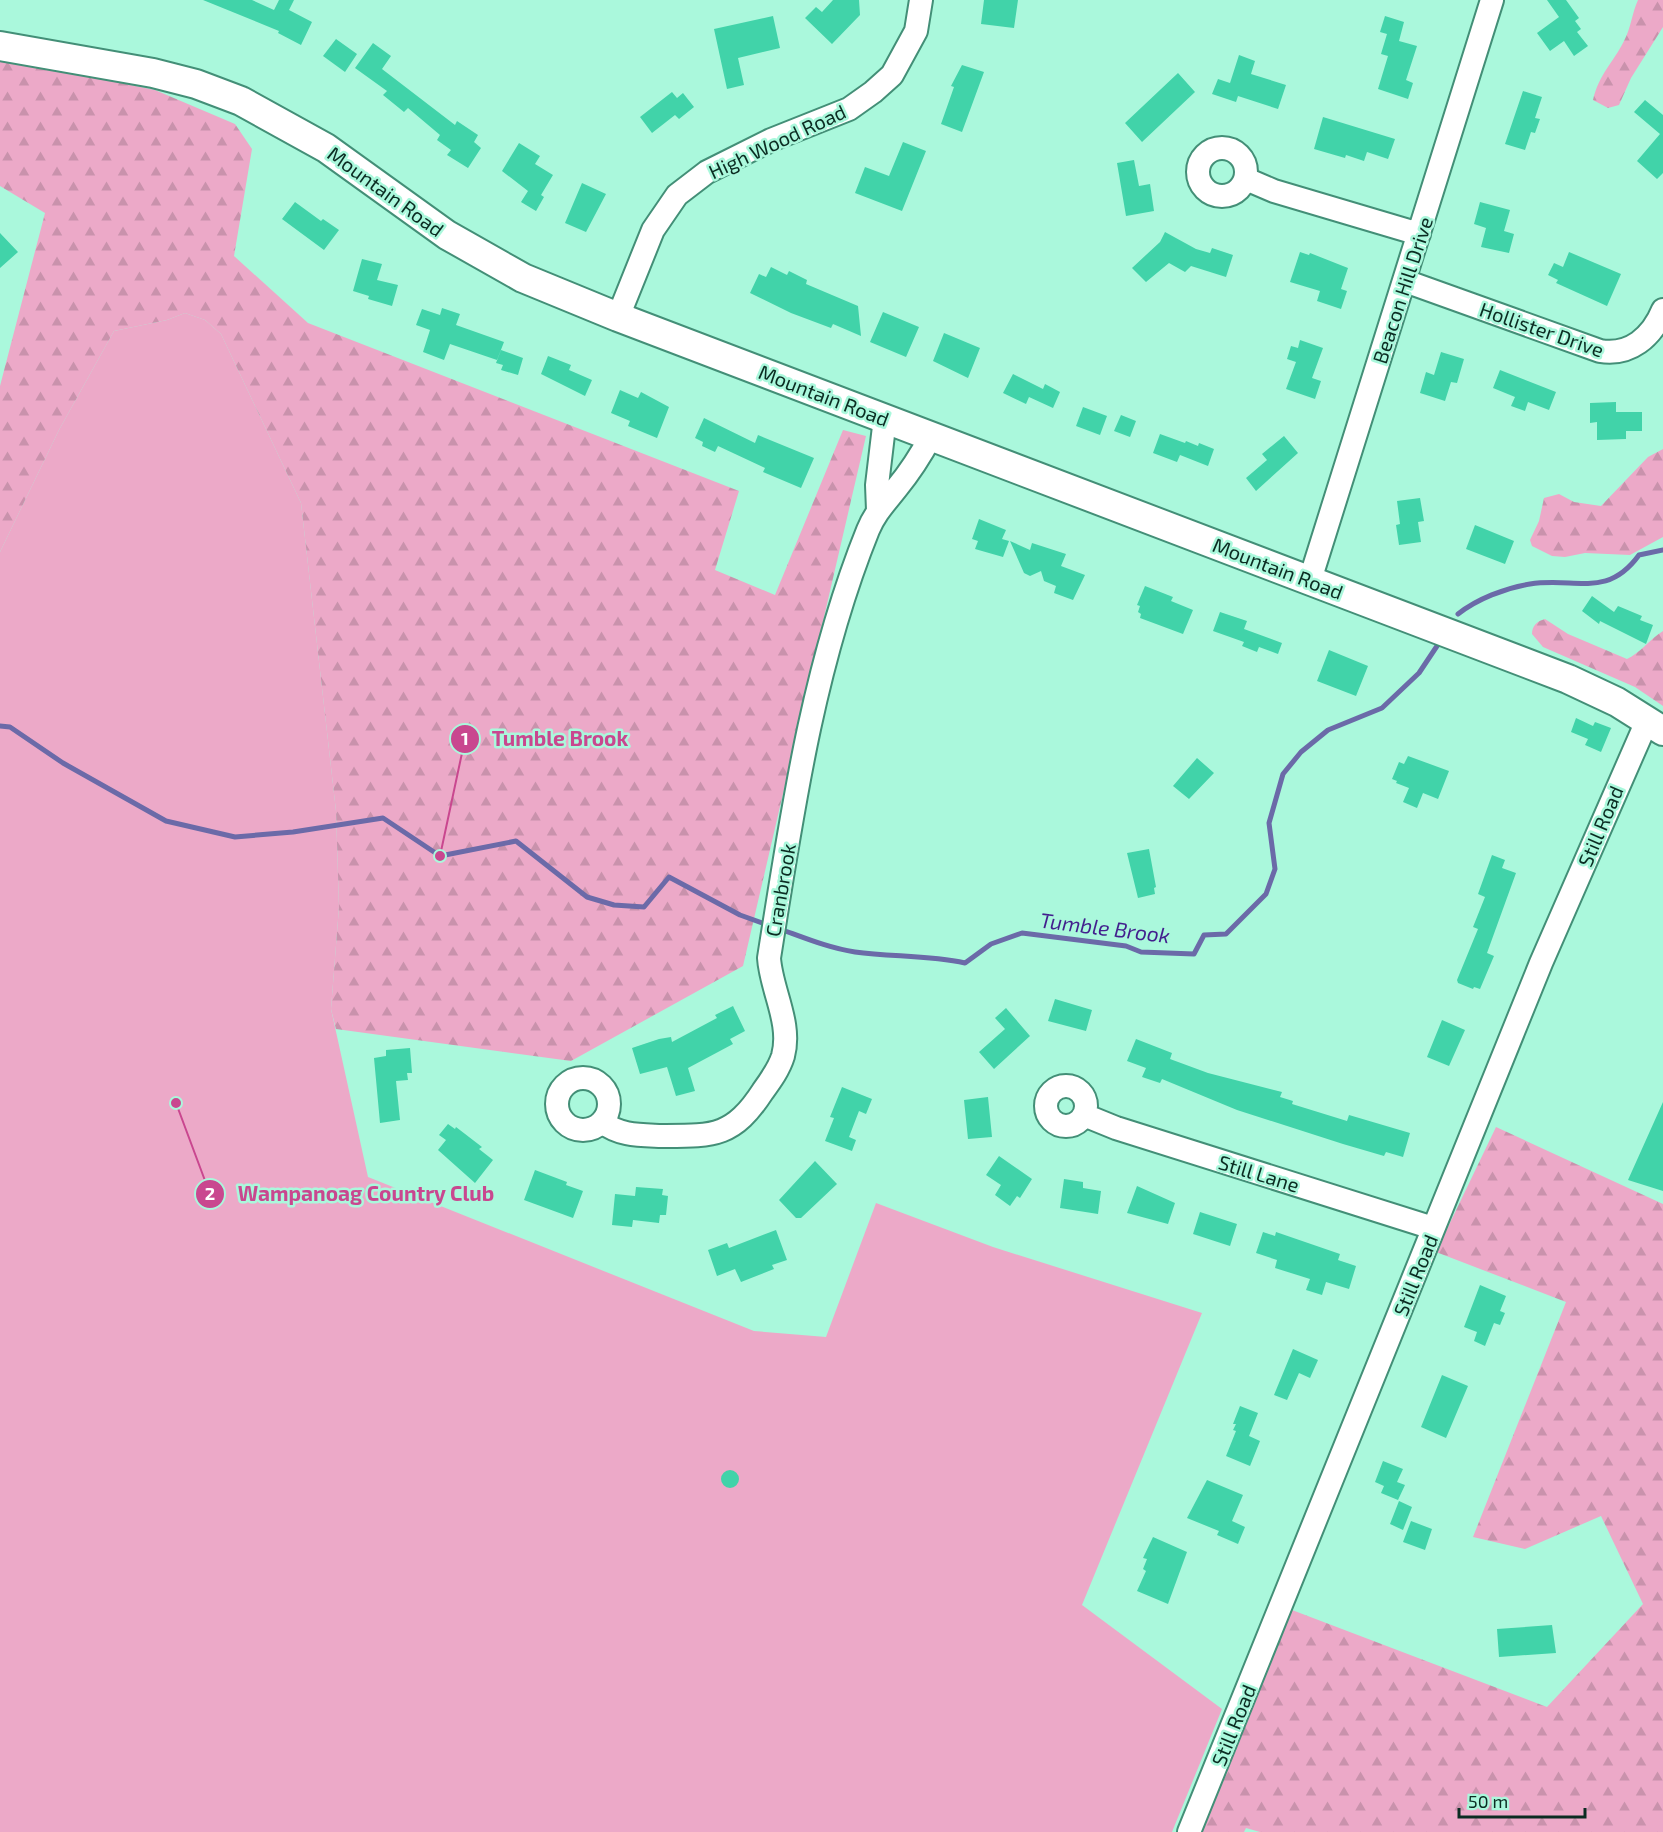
<svg xmlns="http://www.w3.org/2000/svg" width="1663" height="1832" viewBox="0 0 1663 1832" font-family="'Exo 2',sans-serif">
<style>
.green{fill:#eca9c8}
.forest{fill:url(#forest-firs)}
.lines{fill:none;stroke-linecap:round;stroke-linejoin:round}
.stream{stroke:#6b6aa8;stroke-width:5}
.building{fill:#41d3a9}
.minor-casing{stroke:#438f77;stroke-width:26}
.major-casing{stroke:#438f77;stroke-width:32}
.minor{stroke:#fff;stroke-width:22}
.major{stroke:#fff;stroke-width:28}
.labels{text-anchor:middle;dominant-baseline:central;stroke-width:5;stroke-linejoin:round;paint-order:stroke}
.street-label{font-size:20px;fill:#0b2c22;stroke:#aaf8dc}
.water-label{font-size:21px;font-style:italic;fill:#421f8d;stroke:#aaf8dc}
.leader{fill:none;stroke:#c9478f;stroke-width:2}
.callout-dot{fill:#c9478f;stroke:#aaf8dc;stroke-width:2}
.mark-label{font-size:18px;text-anchor:middle;font-weight:bold;fill:#fff}
.callout-label{font-size:21px;text-anchor:middle;font-weight:bold;fill:#c9478f;stroke:#aaf8dc;stroke-width:5;stroke-linejoin:round;paint-order:stroke}
</style>
<defs>
<pattern id="forest-firs" width="22" height="20" patternUnits="userSpaceOnUse" patternTransform="scale(1.5)"><rect width="22" height="20" fill="#eca9c8"/><path d="M5 1l3.5 6h-7zM16 11l3.5 6h-7z" fill="#c992ac"/></pattern>
</defs>
<rect width="100%" height="100%" fill="#aaf8dc"/>
<path class="green" d="M185 313 205 320 221 334 301 503 336 811 339 907 331 1009 368 1177 754 1331 826 1337 876 1203 993 1247 1202 1313 1082 1605 1222 1709 1172 1832H0V552L59 430 114 331 167 320Z"/>
<path class="forest" d="M1638 0H1663V27L1631 78 1619 105 1608 108 1593 100C1599 74 1613 63 1624 41 1631 28 1632 13 1638 0Z
M0 58 155 90 235 124 252 149 234 256 308 323 739 491 715 570 775 595 843 430 866 436 743 966 571 1061 336 1029 331 1009 339 907 336 811 301 503 221 334 205 320 185 313 167 320 114 331 59 430 0 552V386L45 213 0 186Z
M1663 449V537L1630 555 1585 553 1565 557 1552 556 1532 546 1530 540 1539 521 1544 498 1559 494 1574 502 1601 506 1648 457Z
M1545 619 1568 634 1627 659C1640 653 1649 640 1663 631V706L1635 687 1543 647 1532 634C1532 626 1537 621 1545 619Z
M1496 1127 1663 1204V1832H1260L1246 1828 1244 1832H1202L1292 1610 1547 1707 1643 1604 1601 1516 1525 1549 1473 1537 1566 1302 1436 1252Z"/>
<g class="lines">
<path class="stream" d="M1458 614C1477 599 1505 588 1530 584 1576 577 1607 599 1639 555L1663 550
M0 726 10 727 63 763 166 821 235 837 293 832 383 818 440 856 516 841 587 897 614 905 644 907 669 877 740 915 768 925
M780 929C805 938 829 948 855 952 892 957 929 955 965 963L991 944 1022 933 1126 946 1141 952 1194 954 1204 935 1226 934 1266 894 1275 869 1269 823 1283 774 1301 752 1328 730 1382 708 1419 673 1437 646"/>
</g>
<path class="building" d="M203 0H252L274 10 279 0H294L289 10 312 22 301 45 278 33 279 31Z
M833 0H859L860 15 832 44 805 18 816 7 822 12Z
M984 0H1018L1014 28 981 24Z
M1547 0H1566L1579 18 1575 21 1581 29 1577 32 1588 46 1574 56 1564 41 1550 51 1537 33 1559 17Z
M773 16 780 48 738 58 744 85 727 89 714 29Z
M1385 16 1404 22 1399 41 1417 46 1406 80 1413 83 1408 99 1378 89 1388 56 1381 54 1387 34 1380 32Z
M336 39 357 54 345 72 323 56Z
M373 43 391 56 382 69 455 125 457 121 478 135 474 142 481 148 468 168 447 155 451 150 437 140 440 135 408 108 404 112 383 95 387 91 355 68Z
M1239 55 1255 61 1251 74 1286 85 1278 109 1238 96 1236 102 1212 94 1218 79 1230 83Z
M962 65 984 72 962 132 941 124 954 87 951 86Z
M1178 73 1195 92 1142 142 1125 123Z
M1523 91 1542 97 1535 118 1540 119 1535 133 1531 132 1525 150 1505 144Z
M672 92 677 98 683 93 694 107 679 119 675 115 652 133 640 117Z
M1645 100 1663 115V173L1657 179 1637 161 1660 134 1634 112Z
M1323 117 1395 139 1388 159 1367 152 1364 161 1346 155 1345 158 1314 149Z
M903 142 926 151 902 211 855 193 865 167 889 176Z
M519 143 540 156 535 164 553 175 541 195 544 197 536 211 521 202 528 191 502 171Z
M1134 160 1139 186 1150 184 1154 211 1126 216 1117 163Z
M582 183 606 194 586 232 565 223Z
M295 202 321 221 323 219 339 230 324 250 282 219Z
M1480 202 1510 210 1504 231 1514 234 1509 253 1481 247 1486 228 1474 224Z
M1165 232 1196 249 1210 253 1212 248 1233 255 1226 277 1191 266 1185 272 1169 263 1146 282 1132 268 1160 242Z
M0 233 18 252 0 268Z
M1300 252 1309 255 1310 253 1348 268 1341 289 1347 291 1341 309 1317 301 1320 291 1290 282Z
M1569 252 1621 274 1607 306 1556 283 1558 280 1548 275 1554 263 1563 267Z
M362 259 382 264 377 280 398 285 392 306 368 299 369 296 353 291Z
M771 267 787 275 789 271 807 280 806 284 858 306 861 336 833 324 831 328 791 313 750 293 759 274 766 277Z
M442 308 460 314 456 325 504 342 497 360 450 344 444 360 423 352 430 330 416 325 422 309 440 315Z
M883 312 919 327 906 357 870 342Z
M944 333 980 348 968 378 933 361Z
M1300 340 1323 348 1312 378 1321 381 1315 399 1286 389 1296 362 1287 359 1291 346 1298 348Z
M501 350 523 358 518 375 501 370 503 365 496 363Z
M1441 352 1464 359 1457 383 1451 382 1445 401 1420 393 1426 372 1434 375Z
M548 356 571 365 569 370 592 380 585 396 541 374Z
M1500 370 1556 392 1549 410 1528 402 1525 411 1511 406 1515 397 1493 388Z
M1013 374 1043 389 1045 384 1060 392 1053 408 1029 397 1026 404 1003 393Z
M620 390 638 398 641 392 669 407 657 438 628 426 630 421 611 413Z
M1616 402V412H1642V431H1626V439L1597 440V422L1590 423V403Z
M1083 407 1107 416 1100 435 1076 426Z
M1121 415 1136 421 1130 437 1114 431Z
M704 418 755 443 758 435 814 458 801 488 763 472 765 468 718 446 715 452 702 446 703 442 695 438Z
M1160 434 1185 443 1186 441 1198 446 1199 443 1214 449 1208 466 1180 455 1177 462 1153 453Z
M1284 436 1298 453 1256 491 1246 478 1267 460 1262 454Z
M1420 498 1424 521 1418 522 1421 542 1399 545 1396 525 1400 524 1397 501Z
M979 519 1006 530 1002 539 1009 541 1003 557 975 549 978 541 972 539Z
M1475 525 1514 541 1505 564 1466 549Z
M1010 541 1030 550 1032 543 1066 554 1061 566 1085 575 1073 600 1054 593 1056 586 1044 581 1041 571 1030 576 1024 573Z
M1145 586 1173 597 1171 601 1193 610 1183 634 1140 618 1141 614 1138 612 1140 606 1137 605Z
M1592 596 1614 612 1618 606 1642 616 1640 620 1653 625 1646 644 1600 621 1599 624 1582 611Z
M1220 612 1247 621 1244 629 1282 643 1278 654 1259 647 1257 652 1242 646 1244 642 1213 631Z
M1329 650 1368 666 1356 696 1317 681Z
M1576 718 1593 726 1595 722 1611 728 1601 752 1585 745 1588 739 1571 732Z
M1408 756 1449 771 1438 799 1423 793 1417 808 1403 802 1409 788 1396 783 1397 781 1392 779 1399 762 1404 764Z
M1197 758 1214 773 1189 799 1173 786Z
M1149 849 1156 887 1154 888 1155 894 1138 898 1127 853Z
M1492 855 1505 860 1502 868 1516 873 1487 953 1494 956 1480 989 1474 987 1473 989 1458 983 1457 980 1478 929 1473 927 1485 897 1478 894Z
M1055 999 1092 1010 1086 1031 1048 1021Z
M733 1006 745 1031 730 1039 733 1044 688 1068 695 1091 676 1096 667 1067 640 1074 632 1048 659 1039 671 1037 672 1042 717 1018 715 1015Z
M1006 1008 1030 1036 994 1069 979 1052 1005 1029 995 1018Z
M1442 1020 1465 1030 1449 1066 1427 1057Z
M1136 1039 1172 1053 1170 1059 1208 1073 1282 1092 1280 1097 1293 1101 1292 1104 1347 1121 1349 1115 1410 1133 1403 1157 1386 1152 1384 1156 1343 1144 1237 1110 1162 1079 1160 1083 1142 1077 1146 1068 1127 1061Z
M410 1048 412 1073H407L408 1080 396 1081 400 1120 380 1123 374 1058 386 1056V1050Z
M842 1087 872 1099 866 1114 859 1111 849 1137 856 1140 852 1151 825 1141 834 1118 830 1117Z
M988 1097 992 1137 968 1139 964 1100Z
M1663 1102V1191L1628 1180Z
M448 1124 455 1129 456 1127 482 1147 479 1149 493 1160 475 1183 438 1150 446 1140 439 1135Z
M999 1156 1032 1179 1020 1198 1017 1196 1010 1206 995 1195 1001 1185 986 1175Z
M815 1161 837 1184 801 1218H796L779 1200Z
M535 1170 567 1182 566 1185 583 1191 573 1218 524 1200Z
M1064 1179 1083 1182V1188L1101 1191 1098 1214 1060 1208Z
M1137 1186 1175 1203 1168 1224 1127 1213Z
M636 1187 663 1189 662 1195 668 1196 666 1215H660L659 1223 633 1220 632 1227 612 1225 615 1194 635 1196Z
M1200 1212 1237 1224 1230 1246 1193 1234Z
M776 1230 787 1260 772 1265 774 1269 741 1282 735 1269 717 1276 708 1250 727 1243 729 1248Z
M1263 1232 1275 1236 1276 1232 1340 1254 1338 1260 1356 1266 1349 1289 1326 1282 1322 1295 1306 1290 1310 1279 1275 1268 1277 1260 1256 1253Z
M1480 1285 1506 1296 1500 1311 1505 1313 1500 1325 1494 1323 1485 1346 1474 1341 1477 1332 1464 1327Z
M1293 1349 1318 1360 1310 1378 1299 1373 1287 1400 1274 1395Z
M1442 1375 1468 1386 1446 1438 1421 1427Z
M1240 1406 1258 1413 1249 1436 1260 1441 1250 1466 1226 1456 1236 1431 1233 1430 1236 1424H1233Z
M1383 1461 1403 1469 1397 1482 1405 1485 1398 1500 1381 1493 1384 1486 1375 1482Z
M721 1479a9 9 0 1 1 18 0a9 9 0 1 1-18 0Z
M1207 1480 1243 1495 1232 1521 1245 1527 1238 1544 1217 1535 1219 1531 1187 1518Z
M1399 1501 1412 1507 1403 1530 1390 1524Z
M1411 1521 1432 1529 1425 1550 1403 1542Z
M1153 1537 1187 1552 1168 1604 1137 1591 1146 1571 1143 1569 1147 1559 1143 1558Z
M1552 1625 1556 1653 1499 1657 1497 1629Z"/>
<g class="lines">
<g class="minor-casing">
<path id="minor" d="M1198 172a24 24 0 1 1 48 0a24 24 0 1 1-48 0Z
M1246 179 1274 191 1419 234
M1405 281 1600 351C1630 356 1652 337 1663 310
M618 317 653 230 677 195 707 172 771 140 849 109 873 92 892 75 916 31 921 0
M878 510 877 485 885 418
M1310 580 1492 0
M557 1104a26 26 0 1 1 52 0a26 26 0 1 1-52 0Z
M1046 1106a20 20 0 1 1 40 0a20 20 0 1 1-40 0Z
M1084 1115 1116 1128 1433 1228
M602 1122C620 1136 640 1135 662 1136 714 1136 733 1137 763 1091 771 1080 779 1069 783 1056 792 1023 771 990 769 958 792 813 813 666 868 530 875 513 885 503 896 489 910 472 921 455 931 436
M1189 1832 1541 963 1647 721"/>
</g>
<g class="major-casing">
<path id="major" d="M0 46 153 73 196 84 241 101 326 148 447 235 523 278 618 317 1568 679 1617 702 1663 731"/>
</g>
<use href="#minor" class="minor"/>
<use href="#major" class="major"/>
</g>
<g class="labels">
<g class="street-label">
<text transform="translate(777 141) rotate(-25)">High Wood Road</text>
<text transform="translate(386 191) rotate(36)">Mountain Road</text>
<text transform="translate(1402 290) rotate(-72)">Beacon Hill Drive</text>
<text transform="translate(1542 329) rotate(19)">Hollister Drive</text>
<text transform="translate(824 395) rotate(21)">Mountain Road</text>
<text transform="translate(1278 568) rotate(21)">Mountain Road</text>
<text transform="translate(1600 826) rotate(-67)">Still Road</text>
<text transform="translate(780 890) rotate(-80)">Cranbrook</text>
<text transform="translate(1259 1173) rotate(17)">Still Lane</text>
<text transform="translate(1415 1275) rotate(-68)">Still Road</text>
<text transform="translate(1233 1725) rotate(-68)">Still Road</text>
</g>
<g class="water-label">
<text transform="translate(1105 927) rotate(7)">Tumble Brook</text>
</g>
</g>
<path class="leader" d="M440 856L465 739M176 1103L210 1194"/>
<g class="callout-dot">
<circle cx="440" cy="856" r="6"/>
<circle cx="176" cy="1103" r="6"/>
<circle cx="465" cy="739" r="15"/>
<circle cx="210" cy="1194" r="15"/>
</g>
<g class="mark-label">
<text x="465" y="745">1</text>
<text x="210" y="1200">2</text>
</g>
<g class="callout-label">
<text x="560" y="746">Tumble Brook</text>
<text x="366" y="1201">Wampanoag Country Club</text>
</g>
<path d="M1459 1808v9h126v-9" fill="none" stroke="#0b2c22" stroke-width="3"/>
<text x="1468" y="1808" font-size="18" fill="#0b2c22" stroke="#aaf8dc" stroke-width="4.5" paint-order="stroke">50 m</text>
</svg>
